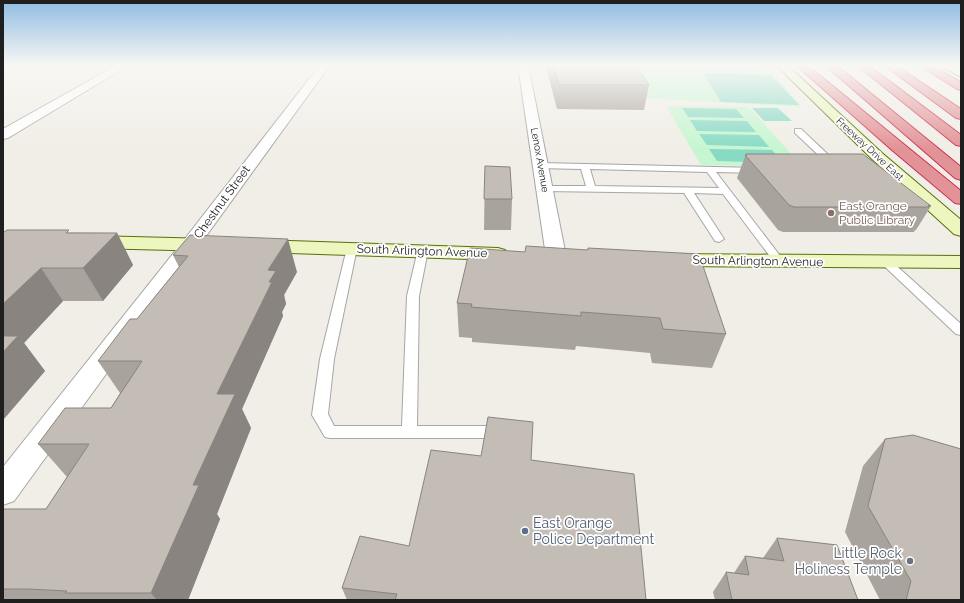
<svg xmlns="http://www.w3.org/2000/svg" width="964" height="603" viewBox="0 0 964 603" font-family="Raleway,sans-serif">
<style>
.park{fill:#c6f6d1}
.pitch{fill:#89dac5}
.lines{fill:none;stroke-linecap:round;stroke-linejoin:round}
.lane-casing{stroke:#a6a6a6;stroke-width:2}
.street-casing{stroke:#a6a6a6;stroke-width:2}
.secondary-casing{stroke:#59710b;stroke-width:2}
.highway-casing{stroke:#d13052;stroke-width:2}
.lane{fill:#fff;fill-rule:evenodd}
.street{fill:#fff;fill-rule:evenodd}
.secondary{fill:#ecf6be;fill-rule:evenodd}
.highway{fill:#e29397;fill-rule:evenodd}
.wall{fill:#a9a39d}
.shaded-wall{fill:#89847f}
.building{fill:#c4bdb6;stroke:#89847f}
.education-dot{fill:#8d6e63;stroke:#fff;stroke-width:1.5}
.service-dot{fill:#5c6f8a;stroke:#fff;stroke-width:1.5}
.worship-dot{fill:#6b7280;stroke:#fff;stroke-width:1.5}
.labels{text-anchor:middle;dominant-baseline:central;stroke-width:3.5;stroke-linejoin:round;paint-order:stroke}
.far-street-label{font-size:10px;fill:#1f1f1f;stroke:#fff}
.street-label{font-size:12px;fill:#1f1f1f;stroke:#fff}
.education-label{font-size:12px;fill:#785e54;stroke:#fff;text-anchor:start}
.near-service-label{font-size:14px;fill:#4e5e75;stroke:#fff;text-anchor:start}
.near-worship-label{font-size:14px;fill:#5b616d;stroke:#fff;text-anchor:end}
</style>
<rect width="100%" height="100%" fill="#f0eee6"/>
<path class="park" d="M621 65H767L802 107 645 98Z
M666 106 749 107 803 167 701 165Z"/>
<path class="pitch" d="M703 73 771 75 799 105 721 102Z
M682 108 736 109 744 118 688 117Z
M752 108H778L792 121H764Z
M690 120 747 121 756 132 697 131Z
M699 134 759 135 769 147 707 145Z
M709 149 772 150 783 163 717 161Z"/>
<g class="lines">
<g class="lane-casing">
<path id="lane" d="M795 129H801L837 163 838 165 837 167H831L795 133Z
M541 163 759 168 760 170 756 173 716 172 784 261 783 263H775L723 194 694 193 724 239 719 242 715 241 684 193 544 191 541 190 540 188 541 186H586L581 169 538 168 537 166ZM590 169 707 172 719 188 595 186Z
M352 245 357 248 334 359 328 414 334 426H402L407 296 418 250 423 247 428 250 419 296 417 426H490L495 427 498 432 495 437 490 438H330L325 437 312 415 320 359 347 248Z
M886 259 890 260 961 324V335L956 334 882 264 881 262 882 260Z"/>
</g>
<g class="street-casing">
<path id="street" d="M117 65H129L8 138 3 139V129Z
M320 65H330L14 501 3 505V467L184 240Z
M518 65H528L566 256 563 260 556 262 549 260 546 256Z"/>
</g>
<g class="secondary-casing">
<path id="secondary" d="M776 65H787L882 153 961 220V236L954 234 872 159Z
M939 65H951L961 70V77Z
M93 236 212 239 219 241 222 245 219 249 212 251 93 248 86 246 83 242 86 238Z
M260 240 498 248 505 250 508 254 505 258 498 260 260 252 253 250 250 246 253 242Z
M672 254 961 256V268L672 266 665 264 662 260 665 256Z"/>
</g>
<g class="highway-casing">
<path id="highway" d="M796 65H807L961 191V204L955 203 892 150Z
M825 65H836L961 167V180L955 178Z
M857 65H868L961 135V146L956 145Z
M884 65H895L961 109V119L956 118Z
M919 65H931L961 82V90L957 89Z"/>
</g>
<use href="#lane" class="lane"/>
<use href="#street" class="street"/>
<use href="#secondary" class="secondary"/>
<use href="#highway" class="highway"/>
</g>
<path class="wall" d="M546 65H635L649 85 644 110 557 109 546 67Z
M746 154 931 206 916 230H915L914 232H783L778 230 737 178Z
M485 166 512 199 511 230H484Z
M4 232 117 233 133 265 103 301H63L24 343 45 371 3 420Z
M190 235 297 272 284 295 286 304 282 312 283 316 242 409 251 428 217 514 220 519 188 600H3V509H46L67 477 38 444 111 408 120 393 98 361 137 319 179 267 173 255Z
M588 248 726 334 712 368 652 363 650 353 576 346 575 350 472 342V338L459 337 457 303 525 252 588 250Z
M885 439 961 600H880L845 532 863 466Z
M481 456 531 460 646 600H347L342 588 409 546Z
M777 538 858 600H715L713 592 726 572 734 573 745 556 763 558Z"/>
<path class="shaded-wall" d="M117 233 133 265 103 301 83 268Z
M288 239 297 272 284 295 286 304 282 312 283 316 242 409 251 428 217 514 220 519 188 600H157L151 593 193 485 217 394 269 282 268 270Z
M41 268 63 301 24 343 45 371 3 420V304Z"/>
<path class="building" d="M553 65H635L649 85H559Z
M746 154H863L931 206 928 205 929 207H794L789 205 745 155H747Z
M485 166 510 167 512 199H484Z
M7 230H69L66 233H117L83 268H41L3 304V232H4Z
M190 235 288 239 268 270 276 271 269 282H272L217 394H235L193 485H199L151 593H65L67 591 28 589H3V509H46L89 444H38L65 408H111L142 361H98L130 319H137L188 256 173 255Z
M526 246 588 250V248L699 254 726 334 663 329 660 318 581 312V316L471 307 472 304 457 303 470 248 525 252Z
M3 336H18L3 352Z
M488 417 533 422 531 460 634 474 646 600H395L397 594 342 588 360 536 409 546 431 450 481 456Z
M913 435 961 449V600H906L911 581 868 506 885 439Z
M777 538 837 545 858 600H732L726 572 749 575 745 556 784 561Z"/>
<linearGradient id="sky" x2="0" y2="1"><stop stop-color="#8fbce2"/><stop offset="0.44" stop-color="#f8f7f4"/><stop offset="1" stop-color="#f8f7f4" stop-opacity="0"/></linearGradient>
<rect width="964" height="149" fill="url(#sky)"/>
<circle class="education-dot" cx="831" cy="213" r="4"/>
<circle class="service-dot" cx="525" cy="531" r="4"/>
<circle class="worship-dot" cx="910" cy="561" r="4"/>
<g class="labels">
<g class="far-street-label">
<text transform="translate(870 149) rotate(43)">Freeway Drive East</text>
<text transform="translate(540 160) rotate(80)">Lenox Avenue</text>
</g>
<g class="street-label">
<text transform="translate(222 202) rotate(-54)">Chestnut Street</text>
<text transform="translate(422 251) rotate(2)">South Arlington Avenue</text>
<text transform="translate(758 261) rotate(1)">South Arlington Avenue</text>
</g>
<g class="education-label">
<text x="839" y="206">East Orange<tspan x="839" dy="14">Public Library</tspan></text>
</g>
<g class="near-service-label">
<text x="533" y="523">East Orange<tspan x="533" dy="16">Police Department</tspan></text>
</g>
<g class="near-worship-label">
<text x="902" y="553">Little Rock<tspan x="902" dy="16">Holiness Temple</tspan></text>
</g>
</g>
<rect width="964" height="603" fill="none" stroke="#1f1f1f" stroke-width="8"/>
</svg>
